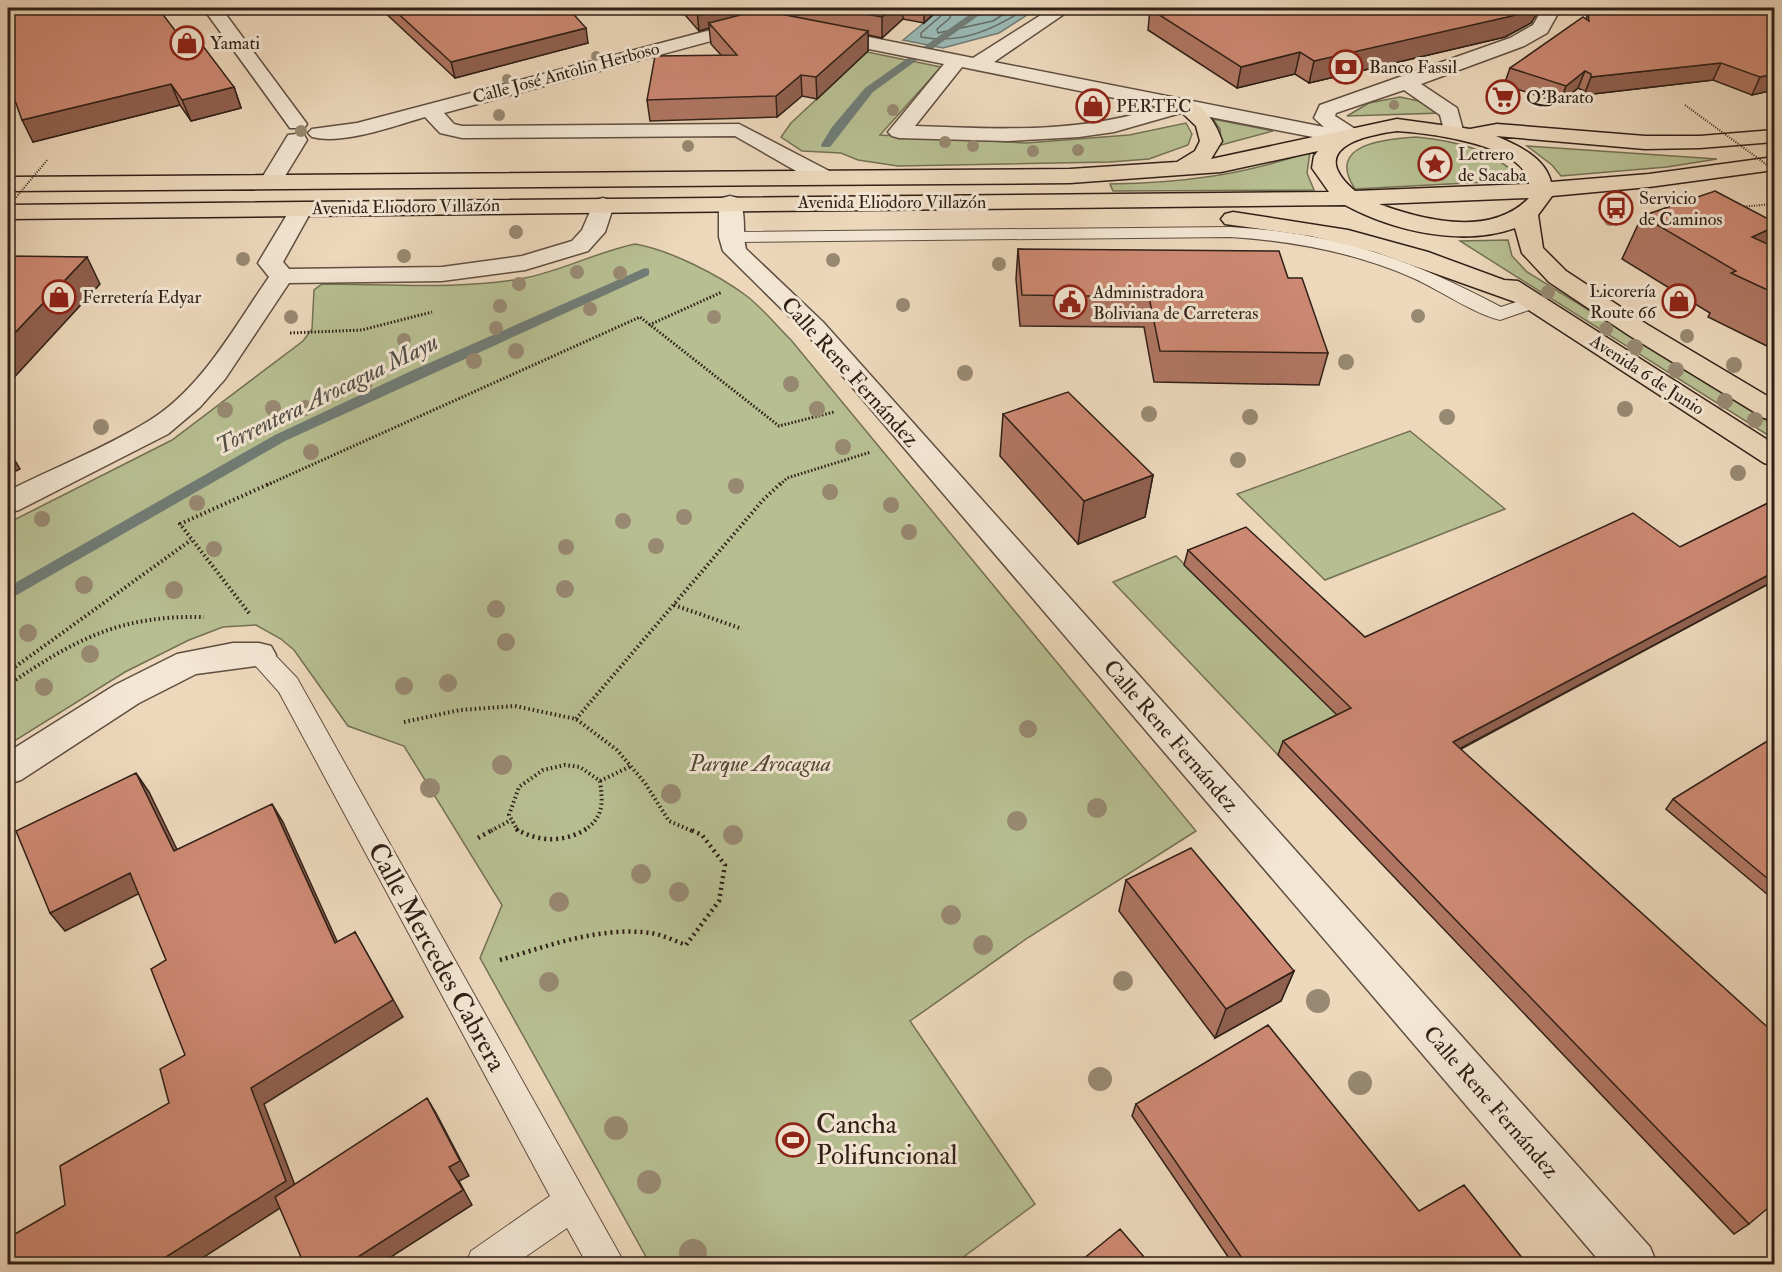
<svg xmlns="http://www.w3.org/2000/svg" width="1782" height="1272" viewBox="0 0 1782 1272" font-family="'IM FELL Double Pica',serif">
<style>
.green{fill:#b7bf92;stroke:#747054;stroke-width:1.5}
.water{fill:#9ab9b5;stroke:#707c76;stroke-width:1.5}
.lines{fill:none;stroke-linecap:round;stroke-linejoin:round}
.shore{stroke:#656c66;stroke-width:1.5}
.stream{fill:#707c76;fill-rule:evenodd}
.service-casing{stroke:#5f4e40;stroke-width:2}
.minor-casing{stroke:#5f4e40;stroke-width:3}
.trunk-casing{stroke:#302017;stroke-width:3}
.path-far3{stroke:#302017;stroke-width:2;stroke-dasharray:1 1.5;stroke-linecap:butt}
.path-far2{stroke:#302017;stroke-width:3;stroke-dasharray:1.5 2;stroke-linecap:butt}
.path-far1{stroke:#302017;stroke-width:4;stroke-dasharray:1.5 3;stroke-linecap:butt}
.path{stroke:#302017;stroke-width:4.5;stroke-dasharray:2 4;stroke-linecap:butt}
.service{fill:#f3e6d3;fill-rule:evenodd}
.minor{fill:#f3e6d3;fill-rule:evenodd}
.trunk{fill:#edd8bc;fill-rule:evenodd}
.path-bridge{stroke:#302017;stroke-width:2;stroke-dasharray:1 1.5;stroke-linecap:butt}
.tree{fill:#988972}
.wall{fill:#b07663;stroke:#302017;stroke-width:1.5}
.shaded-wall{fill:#906050;stroke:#302017;stroke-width:1.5}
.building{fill:#cd8973;stroke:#302017;stroke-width:1.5}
.labels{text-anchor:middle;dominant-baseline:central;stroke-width:6;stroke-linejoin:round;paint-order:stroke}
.far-poi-label{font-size:18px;fill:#302017;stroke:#f3e6d3;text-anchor:start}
.far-street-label{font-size:18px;fill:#302017;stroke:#f3e6d3}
.street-label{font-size:22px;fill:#302017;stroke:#f3e6d3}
.park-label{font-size:22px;font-style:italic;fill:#524836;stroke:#f3e6d3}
.water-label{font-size:24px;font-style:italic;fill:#504e46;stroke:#f3e6d3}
.near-street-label{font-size:27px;fill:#302017;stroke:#f3e6d3}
.near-poi-label{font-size:27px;fill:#302017;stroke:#f3e6d3;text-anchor:start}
</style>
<rect width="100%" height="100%" fill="#edd8bc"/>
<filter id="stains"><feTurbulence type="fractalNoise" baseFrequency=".00333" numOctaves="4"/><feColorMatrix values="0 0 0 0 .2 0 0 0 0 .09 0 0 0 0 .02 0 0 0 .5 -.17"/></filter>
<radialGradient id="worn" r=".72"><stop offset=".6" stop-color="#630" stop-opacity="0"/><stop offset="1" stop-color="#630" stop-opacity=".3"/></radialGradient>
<path class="green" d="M867 52 941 67 880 135 1026 143 1129 135 1186 123 1192 134 1188 145 1149 159 1110 162 898 166 858 160 841 153 802 151 781 137 791 123Z
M1400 97 1428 103 1442 113 1347 116 1369 103Z
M1213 119 1273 131 1221 145 1220 129Z
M1416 137C1458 141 1493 150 1523 180L1355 189C1325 144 1385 139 1416 137Z
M1527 146 1717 159 1667 167 1561 176 1552 165Z
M1310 152 1307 173 1314 190 1113 191 1110 184C1183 183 1241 175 1310 152Z
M1508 240 1512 256 1527 272 1774 425V439L1460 241Z
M635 244C670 250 719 275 748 297 763 309 777 326 791 340L1196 831 1029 937 910 1021 1035 1204 954 1264H650L480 958 502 905 404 746 348 726 294 650 281 639 256 625 223 627 189 640 125 672 8 745V523L172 440 303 341 312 329 314 290 322 284C387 284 461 290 525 278 561 271 597 252 635 244Z
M1410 431 1505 509 1325 580 1237 494Z
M1176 556 1345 722 1278 755 1113 582Z"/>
<path class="water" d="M942 8H1038L999 33 943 48 903 40Z"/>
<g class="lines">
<path class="shore" d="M945 8 943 14 921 33V37C961 45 994 29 1027 8
M952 8 950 18 937 29 938 33 993 21 1013 8"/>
<path class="stream" d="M979 8H989L873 92 830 147H822L821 145 832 127 865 88Z
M645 268 649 269V275L285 441 8 600V587L275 435 411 371Z"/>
<g class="service-casing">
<path id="service" d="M1230 227C1335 233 1409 258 1501 307L1534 296 1544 302 1541 306 1500 320C1472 313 1440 290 1413 278 1354 252 1294 241 1230 237L731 242 722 237 731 232Z
M259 645 268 648 297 678 625 1264H587L567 1228 515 1264H466L471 1251 550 1196 279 692 246 655 250 648Z"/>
</g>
<g class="minor-casing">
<path id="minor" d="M203 8H221L307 124 304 128H290Z
M794 8H822L819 12 444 113 454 124 462 126 739 124 833 173 836 178 833 183H817L735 136 462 138 440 133 425 117C394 126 343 145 312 137L308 133 312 129 357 123Z
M1052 8H1073L994 62 1324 127 1314 118 1320 105 1510 38 1533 25 1543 8H1561L1547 33 1524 46 1421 84 1457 108 1463 130 1459 134H1445L1440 115 1404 90 1336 113 1335 116 1363 134 1360 139 1344 143 1184 112 1114 132 1079 137 1007 141 899 138 892 136 888 132 944 64 824 40 815 34 824 28 973 58ZM962 67 1159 107C1081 134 996 129 915 126Z
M296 134 304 135 307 140 282 181 279 186H263L260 181 285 140 288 135Z
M730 196 738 198C747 211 742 234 746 249L823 322 1650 1247 1657 1264H1602L805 332 723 251 719 237V203L722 198Z
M603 198 611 200 614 205 605 232 588 251 525 270 442 281 289 283 225 379 200 407 168 434 19 510 8 513V491C53 468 103 449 147 422 201 390 234 327 269 277L258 263 294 203H310L313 208 283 262 289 269 442 267 522 256 572 241 582 230 595 200Z
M233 643H259L271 646 276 655 271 664 196 674 139 703 21 780 8 784V752L115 685 177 654Z"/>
</g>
<g class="trunk-casing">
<path id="trunk" d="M1184 99C1204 104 1216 123 1222 141L1211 159 1397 119 1470 129 1497 124 1645 136H1700L1774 130V142L1700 148 1645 149 1496 136C1517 145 1545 157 1551 182L1649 174 1774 157V170L1649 187 1552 196 1538 215 1543 248 1566 271 1648 325 1774 400V420L1764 418 1630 336 1549 282 1522 253 1515 228C1462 247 1393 231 1345 205L8 219V205L1329 192 1312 168 1314 156 1318 151 1221 172 1070 183 8 191V177L1070 169 1177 162 1195 151 1200 141 1196 126 1174 105 1177 101ZM1397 131C1427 133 1526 144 1529 184L1355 191C1307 150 1359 136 1397 131ZM1529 198C1491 237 1425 221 1379 204Z
M1233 212 1348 230 1428 252 1504 280 1518 281 1774 444V466L1764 463 1518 303 1375 252 1311 236 1225 224 1221 219 1225 214Z"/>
</g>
<path class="path-far3" d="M1739 207 1774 204"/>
<path class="path-far2" d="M649 325 722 292
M290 333 362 330 432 312
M267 485 640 317 779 426 834 412
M780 485 787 478 871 452"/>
<path class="path-far1" d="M674 605 742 629
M249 613 180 524 271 483
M8 672 191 540
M8 685C76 639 120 615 204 617
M576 719 763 500 781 483
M404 722 460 710 515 706 576 719 617 750 645 783 669 821 692 831
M600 781 631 766
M491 831 511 820
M518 831 509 815 519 787 543 770 565 765 580 767 600 781C603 803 604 818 583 831"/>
<path class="path" d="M516 829C538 842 564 843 586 829
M478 838 494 829
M500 960C548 946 600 926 651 933 663 935 675 941 686 945L719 901 725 865 702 835 689 829"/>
<use href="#service" class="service"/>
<use href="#minor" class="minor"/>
<use href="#trunk" class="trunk"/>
<path class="path-bridge" d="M1685 105 1774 170
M8 207 48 159"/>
</g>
<g class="tree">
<circle cx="596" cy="56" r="5"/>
<circle cx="507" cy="79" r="5"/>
<circle cx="1394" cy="105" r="5"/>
<circle cx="893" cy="110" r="6"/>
<circle cx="499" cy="115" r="6"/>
<circle cx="301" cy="131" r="6"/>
<circle cx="945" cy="142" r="6"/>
<circle cx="688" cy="146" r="6"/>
<circle cx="973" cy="146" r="6"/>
<circle cx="1078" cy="150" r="6"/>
<circle cx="1033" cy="151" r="6"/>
<circle cx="1610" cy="220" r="6"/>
<circle cx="516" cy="232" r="7"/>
<circle cx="404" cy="256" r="7"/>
<circle cx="243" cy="259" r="7"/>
<circle cx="833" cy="260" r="7"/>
<circle cx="999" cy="264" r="7"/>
<circle cx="577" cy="272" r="7"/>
<circle cx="620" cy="273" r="7"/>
<circle cx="519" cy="284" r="7"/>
<circle cx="1548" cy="292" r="7"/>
<circle cx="903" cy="305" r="7"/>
<circle cx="500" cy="306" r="7"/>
<circle cx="590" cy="309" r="7"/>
<circle cx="1418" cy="316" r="7"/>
<circle cx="291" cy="317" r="7"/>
<circle cx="714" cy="317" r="7"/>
<circle cx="496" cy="328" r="7"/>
<circle cx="1606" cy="329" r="7"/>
<circle cx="1687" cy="336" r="7"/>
<circle cx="404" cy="340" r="7"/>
<circle cx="1635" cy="347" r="8"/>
<circle cx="516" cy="351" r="8"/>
<circle cx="474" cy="361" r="8"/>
<circle cx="1346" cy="362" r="8"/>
<circle cx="1734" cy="365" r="8"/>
<circle cx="1676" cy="370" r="8"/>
<circle cx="965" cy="373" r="8"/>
<circle cx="791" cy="384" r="8"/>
<circle cx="364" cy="386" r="8"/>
<circle cx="1725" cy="401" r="8"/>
<circle cx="273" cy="408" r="8"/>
<circle cx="305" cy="408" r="8"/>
<circle cx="817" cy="409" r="8"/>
<circle cx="1625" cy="409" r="8"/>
<circle cx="225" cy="410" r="8"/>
<circle cx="1149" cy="414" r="8"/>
<circle cx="1250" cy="417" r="8"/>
<circle cx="1447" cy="417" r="8"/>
<circle cx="1755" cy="420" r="8"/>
<circle cx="101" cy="427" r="8"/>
<circle cx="843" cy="447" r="8"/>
<circle cx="311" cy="452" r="8"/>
<circle cx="1238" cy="460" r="8"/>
<circle cx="1738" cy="473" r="8"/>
<circle cx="736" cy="486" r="8"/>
<circle cx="830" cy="492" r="8"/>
<circle cx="197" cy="503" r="8"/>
<circle cx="891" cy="505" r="8"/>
<circle cx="684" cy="517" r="8"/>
<circle cx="42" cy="519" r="8"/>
<circle cx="623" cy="521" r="8"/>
<circle cx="909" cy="532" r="8"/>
<circle cx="656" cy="546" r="8"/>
<circle cx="566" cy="547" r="8"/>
<circle cx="214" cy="549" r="8"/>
<circle cx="84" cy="585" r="9"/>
<circle cx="565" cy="589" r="9"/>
<circle cx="174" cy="590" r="9"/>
<circle cx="496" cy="609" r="9"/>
<circle cx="28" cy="633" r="9"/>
<circle cx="506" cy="642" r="9"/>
<circle cx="90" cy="654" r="9"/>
<circle cx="448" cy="683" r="9"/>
<circle cx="404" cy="686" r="9"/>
<circle cx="44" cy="687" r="9"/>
<circle cx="1028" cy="729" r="9"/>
<circle cx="502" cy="765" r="10"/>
<circle cx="430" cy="788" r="10"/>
<circle cx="671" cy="794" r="10"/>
<circle cx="1097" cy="808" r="10"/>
<circle cx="1017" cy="821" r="10"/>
<circle cx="733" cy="835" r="10"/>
<circle cx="641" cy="874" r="10"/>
<circle cx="679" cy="892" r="10"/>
<circle cx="559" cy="902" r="10"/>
<circle cx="951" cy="915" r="10"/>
<circle cx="983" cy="945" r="10"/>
<circle cx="1123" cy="981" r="10"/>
<circle cx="549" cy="982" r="10"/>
<circle cx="1318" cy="1001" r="12"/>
<circle cx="1100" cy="1079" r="12"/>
<circle cx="1360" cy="1083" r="12"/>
<circle cx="616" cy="1128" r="12"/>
<circle cx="649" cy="1182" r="12"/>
<circle cx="693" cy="1253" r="14"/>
</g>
<path class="wall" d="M8 8 186 45 234 87 241 108 191 121 180 105 33 142 8 82Z
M380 8H568L588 43 455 78Z
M679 8H787L770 12 795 17 794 8H940L924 23 903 19 882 38 868 35V51L817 99 802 96 777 117 650 121 647 100 721 55 711 44 709 28 699 31Z
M1774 8V90L1752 95 1713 80 1584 95V91L1578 88 1560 103 1504 85 1510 68 1586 19 1588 14Z
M1150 9 1531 23 1505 37 1309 83 1295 74 1237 88 1148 30Z
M1642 216 1774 222V234L1769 245 1774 247V348L1773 349 1708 317 1710 313 1622 259Z
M1018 249 1288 278 1328 353 1319 385 1154 382 1144 327 1020 326 1016 279Z
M1003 414 1153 475 1145 517 1078 544 1000 456Z
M1774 500V581L1461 749 1749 1224 1734 1234 1278 755 1283 741 1337 715 1184 565 1188 550 1365 637 1680 547Z
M1774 737V900L1666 809 1673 799Z
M1126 880 1294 971 1281 1001 1215 1038 1119 911Z
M1136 1104 1419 1211 1527 1264H1233L1132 1116Z"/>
<path class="shaded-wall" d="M707 8H787L712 27 709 23V28L699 31 697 10Z
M893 8H903V19L882 38V17Z
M924 8H940L924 23Z
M1529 8H1541L1531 23 1505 37 1309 83 1314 61Z
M586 28 588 43 455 78 451 62Z
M868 31V51L817 99 816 77Z
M1300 52 1295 74 1237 88 1241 67Z
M1721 63 1713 80 1584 95 1591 77Z
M1585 71 1578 88 1560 103 1566 86Z
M1774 74V90L1752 95 1760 77Z
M801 75 802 96 777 117 776 96Z
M171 84 180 105 33 142 22 120Z
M234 87 241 108 191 121 182 100Z
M1774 227V234L1756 268 1752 237Z
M87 257 100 284 8 384V340Z
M8 449 20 469 8 475Z
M1153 475 1145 517 1078 544 1084 501Z
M1774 572V581L1446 756 1453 742Z
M136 773 149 792 187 870 174 851Z
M272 804 283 822 346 961 335 943Z
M130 873 144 891 65 931 50 913Z
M355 932 403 1017 264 1104 299 1196 193 1264H155L251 1088Z
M1294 971 1281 1001 1215 1038 1226 1009Z
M427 1098 436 1113 469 1176 459 1181 472 1205 380 1264H347L449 1167Z"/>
<path class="building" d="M8 8H158L186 45 200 42 234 87 182 100 171 84 22 120 8 81Z
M392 8H568L586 28 451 62Z
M695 8H707L697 10Z
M832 8H893L882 17Z
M1159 8H1529L1512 16 1314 61 1300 52 1241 67 1150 9Z
M1597 8H1774V74L1760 77 1721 63 1591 77V74L1585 71 1566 86 1510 68 1583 17 1589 21 1588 14Z
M760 10 868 31 816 77 801 75 776 96 647 100 655 56 737 55 709 23Z
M1715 191 1774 222V227L1752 237 1774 247V293L1731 273 1736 271 1642 216Z
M1018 249 1279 251 1288 278H1302L1328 353 1160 351 1149 297 1022 295Z
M8 256 87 257 8 340Z
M1068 392 1153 475 1084 501 1003 414Z
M1774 500V572L1453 742 1774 1033V1203L1749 1224 1283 741 1351 708 1188 550 1246 527 1365 637 1633 513 1680 547Z
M1774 737V884L1673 799Z
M136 773 174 851 272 804 335 943 355 932 393 1000 251 1088 286 1181 155 1264H14L8 1243V1238L65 1205 60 1166 169 1103 160 1069 185 1055 151 969 166 960 130 873 50 913 16 831Z
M1191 848 1294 971 1226 1009 1126 880Z
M1268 1025 1419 1211 1464 1185 1527 1264H1246L1136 1104Z
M427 1098 460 1161 449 1167 463 1190 347 1264H304L275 1197Z
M1120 1229 1150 1264H1077Z"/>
<defs>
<g id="shop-ring" transform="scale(1.725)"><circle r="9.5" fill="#f3e6d3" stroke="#8f2418" stroke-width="1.5"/><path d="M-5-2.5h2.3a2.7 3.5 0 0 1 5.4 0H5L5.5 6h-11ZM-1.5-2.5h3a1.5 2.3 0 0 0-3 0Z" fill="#8f2418"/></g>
<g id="bank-ring" transform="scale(1.725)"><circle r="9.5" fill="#f3e6d3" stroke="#8f2418" stroke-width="1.5"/><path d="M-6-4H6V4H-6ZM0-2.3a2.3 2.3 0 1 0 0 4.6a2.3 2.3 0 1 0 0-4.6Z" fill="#8f2418"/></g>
<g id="supermarket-ring" transform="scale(1.725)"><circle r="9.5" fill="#f3e6d3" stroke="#8f2418" stroke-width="1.5"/><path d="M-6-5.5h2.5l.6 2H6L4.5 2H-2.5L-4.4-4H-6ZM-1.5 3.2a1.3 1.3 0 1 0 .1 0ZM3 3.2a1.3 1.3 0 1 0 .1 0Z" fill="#8f2418"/></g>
<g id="sight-ring" transform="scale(1.725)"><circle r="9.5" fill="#f3e6d3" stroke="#8f2418" stroke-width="1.5"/><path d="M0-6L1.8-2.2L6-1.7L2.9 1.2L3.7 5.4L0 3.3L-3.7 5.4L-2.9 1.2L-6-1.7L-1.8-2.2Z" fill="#8f2418"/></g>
<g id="bus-ring" transform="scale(1.725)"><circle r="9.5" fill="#f3e6d3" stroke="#8f2418" stroke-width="1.5"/><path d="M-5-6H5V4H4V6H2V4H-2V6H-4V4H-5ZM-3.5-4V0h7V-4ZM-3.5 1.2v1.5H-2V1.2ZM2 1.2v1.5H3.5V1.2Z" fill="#8f2418"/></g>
<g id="civic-ring" transform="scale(1.725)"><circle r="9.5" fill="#f3e6d3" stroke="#8f2418" stroke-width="1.5"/><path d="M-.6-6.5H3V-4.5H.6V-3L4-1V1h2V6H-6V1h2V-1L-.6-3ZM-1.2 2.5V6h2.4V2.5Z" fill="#8f2418"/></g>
<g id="stadium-ring" transform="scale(1.725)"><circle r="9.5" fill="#f3e6d3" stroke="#8f2418" stroke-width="1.5"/><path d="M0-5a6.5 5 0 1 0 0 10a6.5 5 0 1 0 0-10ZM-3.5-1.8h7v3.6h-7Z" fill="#8f2418"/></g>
</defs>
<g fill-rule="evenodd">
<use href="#shop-ring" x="187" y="43"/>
<use href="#bank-ring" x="1346" y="67"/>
<use href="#supermarket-ring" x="1503" y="97"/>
<use href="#shop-ring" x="1093" y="106"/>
<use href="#sight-ring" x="1435" y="164"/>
<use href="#bus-ring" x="1616" y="208"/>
<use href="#shop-ring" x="59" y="297"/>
<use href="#shop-ring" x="1679" y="301"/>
<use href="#civic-ring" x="1070" y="302"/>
<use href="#stadium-ring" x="793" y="1140"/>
</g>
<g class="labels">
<g class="far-poi-label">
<text x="210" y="43">Yamati</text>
<text x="1369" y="67">Banco Fassil</text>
<text x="1526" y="97">Q'Barato</text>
<text x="1116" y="106">PERTEC</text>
<text x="1458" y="154">Letrero<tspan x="1458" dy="21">de Sacaba</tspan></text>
<text x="1639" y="198">Servicio<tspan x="1639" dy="21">de Caminos</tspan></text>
<text x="1656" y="291" text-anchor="end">Licorería<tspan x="1656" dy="21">Route 66</tspan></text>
<text x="1093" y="292">Administradora<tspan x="1093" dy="21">Boliviana de Carreteras</tspan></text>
<text x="82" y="297">Ferretería Edyar</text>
</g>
<g class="far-street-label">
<text transform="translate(566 73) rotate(-15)">Calle José Antolin Herboso</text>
<text x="892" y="202">Avenida Eliodoro Villazón</text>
<text transform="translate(406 207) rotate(-1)">Avenida Eliodoro Villazón</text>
<text transform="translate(1647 375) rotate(33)">Avenida 6 de Junio</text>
</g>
<g class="street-label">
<text transform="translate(850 372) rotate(48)">Calle Rene Fernández</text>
<text transform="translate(1171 736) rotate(49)">Calle Rene Fernández</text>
<text transform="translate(1491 1102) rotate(49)">Calle Rene Fernández</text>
</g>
<g class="park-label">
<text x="760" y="764">Parque Arocagua</text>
</g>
<g class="water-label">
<text transform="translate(327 394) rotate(-26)">Torrentera Arocagua Mayu</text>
</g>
<g class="near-street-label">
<text transform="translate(437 957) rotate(61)">Calle Mercedes Cabrera</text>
</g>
<g class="near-poi-label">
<text x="816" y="1124">Cancha<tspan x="816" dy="31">Polifuncional</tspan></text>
</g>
</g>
<rect width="1782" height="1272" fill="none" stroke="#edd8bc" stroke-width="30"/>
<rect x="9" y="9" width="1764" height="1254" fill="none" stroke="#302017" stroke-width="3"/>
<rect x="15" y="15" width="1752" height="1242" fill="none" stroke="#302017" stroke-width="1.5"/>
<rect width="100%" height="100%" filter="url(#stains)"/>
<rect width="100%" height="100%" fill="url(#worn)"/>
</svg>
